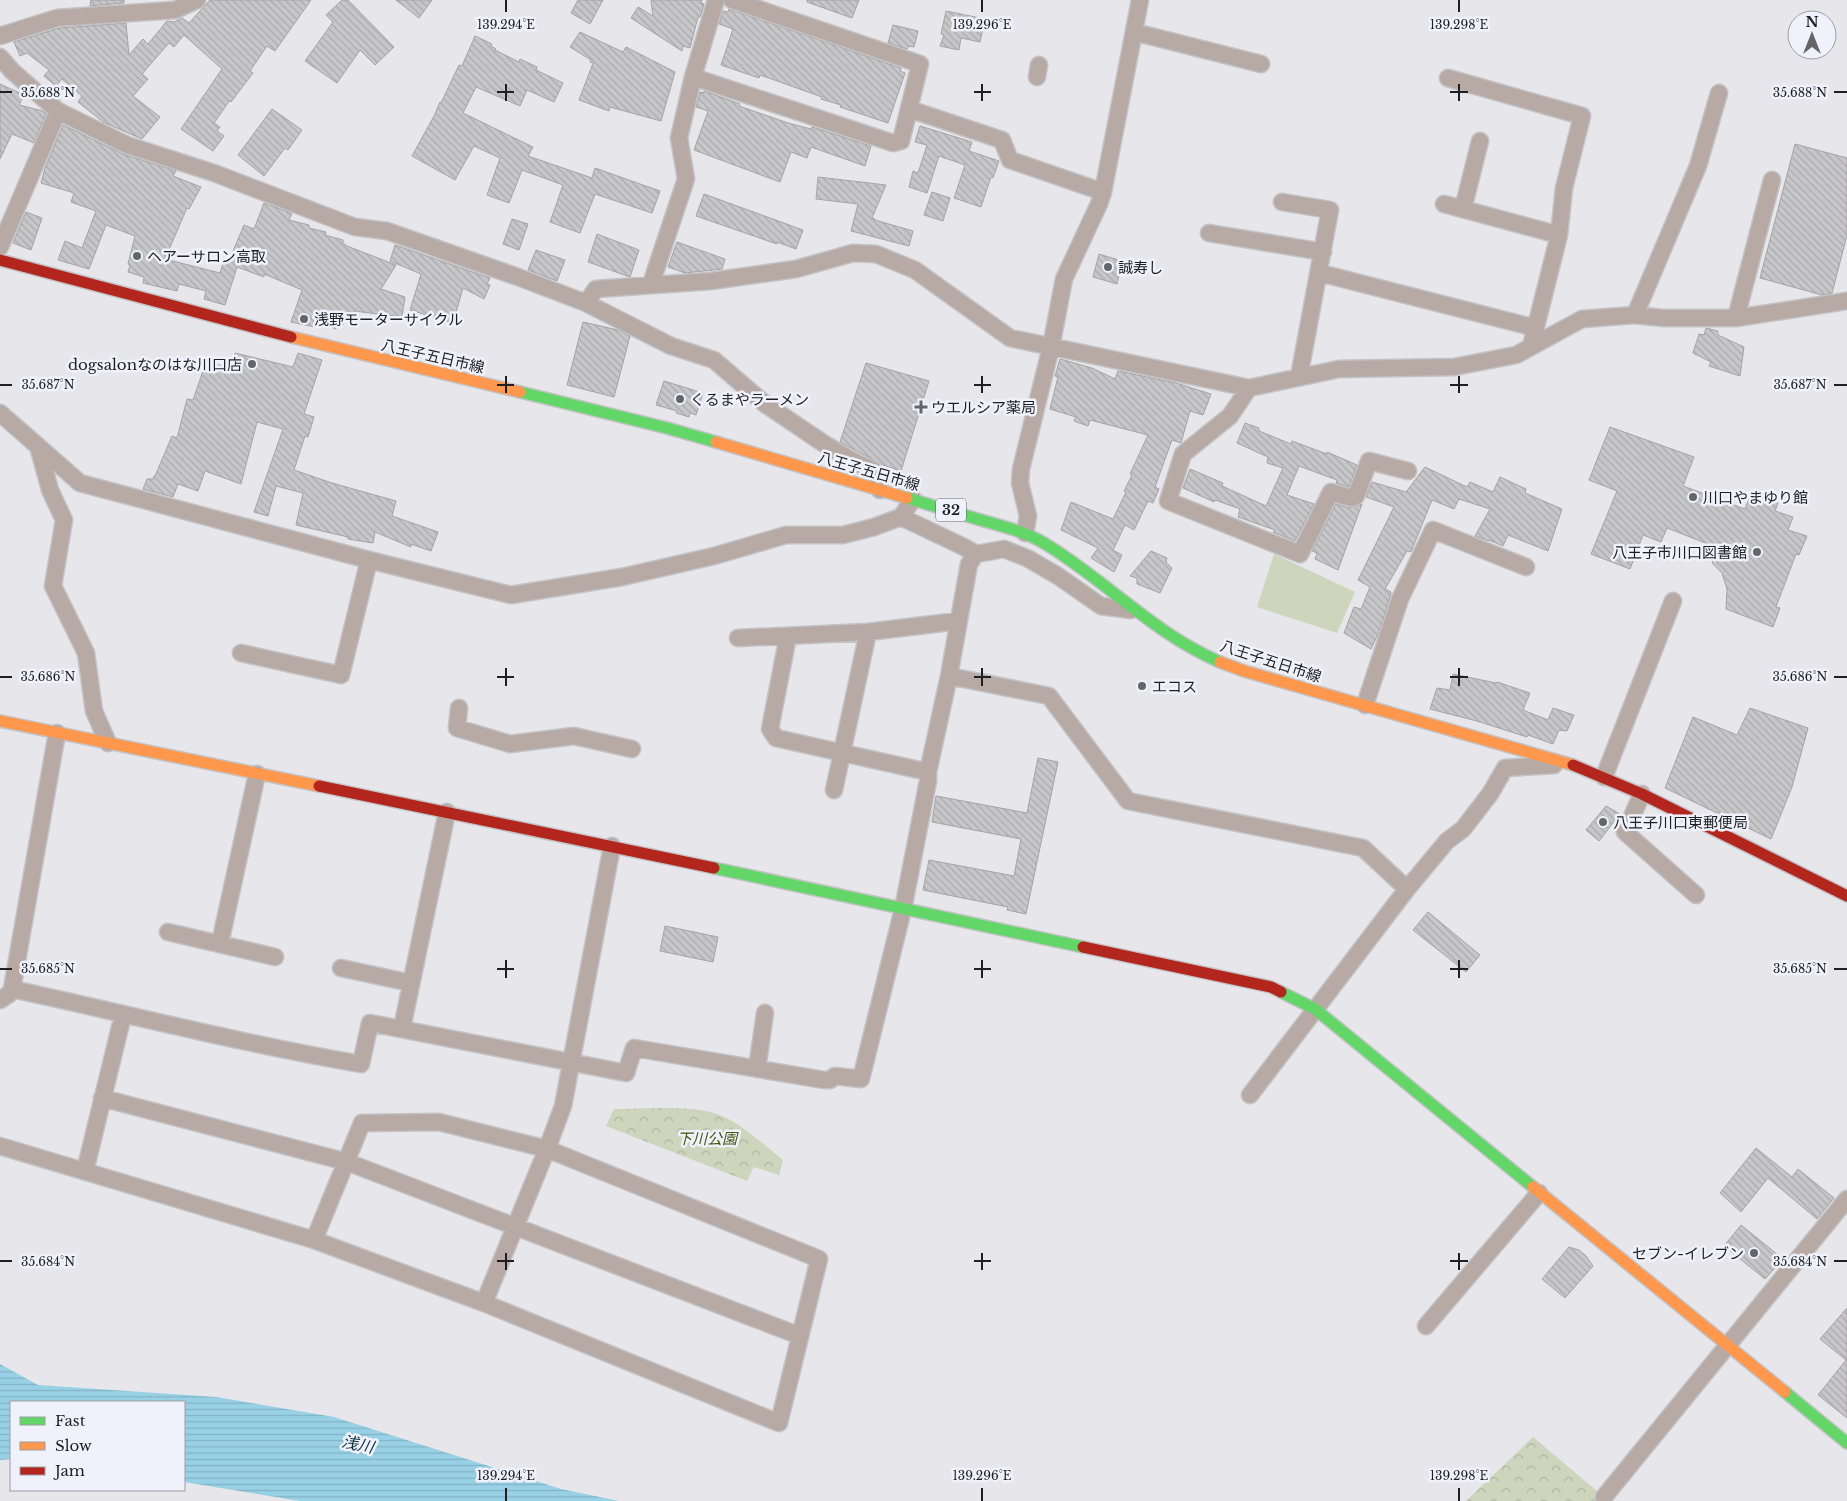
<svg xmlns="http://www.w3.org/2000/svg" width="1847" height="1501" viewBox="0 0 1847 1501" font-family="'Libre Baskerville','Noto Sans JP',serif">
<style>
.park{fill:url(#park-crowns)}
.pitch{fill:#cdd5bc}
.water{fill:url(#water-rules)}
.building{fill:url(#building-back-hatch);stroke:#a4a3a7}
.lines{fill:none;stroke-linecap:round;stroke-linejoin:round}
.street-casing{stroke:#c3c3c6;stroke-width:19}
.fast-casing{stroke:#c3c3c6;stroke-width:14}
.slow-casing{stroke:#c3c3c6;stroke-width:14}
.jam-casing{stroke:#c3c3c6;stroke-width:14}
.street{stroke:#b7a9a4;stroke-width:16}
.fast{stroke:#63d668;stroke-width:11}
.slow{stroke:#ff974d;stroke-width:11}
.jam{stroke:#b3261e;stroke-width:11}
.ticks{fill:none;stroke:#1f1f23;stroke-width:2}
.poi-dot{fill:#656569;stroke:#f0f2fb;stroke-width:2}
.labels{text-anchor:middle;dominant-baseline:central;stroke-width:5;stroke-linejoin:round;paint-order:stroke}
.shield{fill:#f0f2fb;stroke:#5e5e64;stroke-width:1}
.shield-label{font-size:14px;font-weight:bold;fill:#1f1f23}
.poi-label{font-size:15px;fill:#1f1f23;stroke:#f0f2fb;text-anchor:start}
.street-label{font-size:15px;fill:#1f1f23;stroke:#f0f2fb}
.park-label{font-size:15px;font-style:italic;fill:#45550d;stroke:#f0f2fb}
.water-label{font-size:16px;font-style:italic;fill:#09303c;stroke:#f0f2fb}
.ticks-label{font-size:12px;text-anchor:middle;fill:#1f1f23;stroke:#f0f2fb;stroke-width:5;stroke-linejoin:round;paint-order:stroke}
</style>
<defs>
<pattern id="park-crowns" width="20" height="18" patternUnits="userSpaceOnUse" patternTransform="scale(1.25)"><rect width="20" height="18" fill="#cdd5bc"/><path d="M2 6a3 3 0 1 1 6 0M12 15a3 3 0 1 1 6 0" fill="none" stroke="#b0b6a1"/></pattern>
<pattern id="water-rules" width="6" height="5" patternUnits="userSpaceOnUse" patternTransform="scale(1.25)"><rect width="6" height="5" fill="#98d0e5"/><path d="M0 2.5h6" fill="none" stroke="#83b2c4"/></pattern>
<pattern id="building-back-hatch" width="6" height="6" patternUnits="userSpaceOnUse" patternTransform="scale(1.25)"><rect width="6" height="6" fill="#c7c6c9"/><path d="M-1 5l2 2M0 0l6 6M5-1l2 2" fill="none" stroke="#aaaaac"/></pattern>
</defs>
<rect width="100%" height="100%" fill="#e6e6eb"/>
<path class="park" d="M614 1109C642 1109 688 1105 714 1113 740 1121 762 1144 783 1160L779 1175 754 1167 747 1181 606 1126Z
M1533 1437 1604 1497V1501H1466Z"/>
<path class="pitch" d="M1274 554 1355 592 1337 633 1257 607Z"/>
<path class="water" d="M0 1364 38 1385 216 1397 334 1417 561 1489 619 1501H300L184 1482V1402H11V1459L0 1460Z"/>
<path class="building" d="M91 0H124V3L90 6Z
M210 0H311L275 51 267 46 250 71 253 73 231 102 230 100 214 123 220 127 217 131 224 136 213 151 181 129 222 69 184 35 174 47 169 43 142 74 148 79 133 96 160 117 142 139 103 122 78 102 82 96 62 79 56 86 44 76 49 70 27 53 20 56 14 42 59 28 126 23 129 55 143 39 148 44 167 21 174 22 182 18 189 23Z
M342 0H348L394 47 375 65 360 50 337 83 305 61 333 22 326 15Z
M396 0H432L419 18Z
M578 0H603L590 24 571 13Z
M651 0H702L701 3 704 4 700 17H698L690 48 683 46 682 51 631 18 638 7 653 16Z
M807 0H859L852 18 807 2Z
M729 9 901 68 900 71 905 73 888 123 840 107 841 105 821 99 822 97 780 82 760 75 759 78 721 65 733 29 719 24 723 11 728 12Z
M946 11 985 19 980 42 961 38 959 50 940 46 944 35 941 34Z
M893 25 918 31 914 47 909 46 907 49 888 43Z
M580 32 623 52 626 47 675 72 661 121 610 107 609 111 579 100 593 63 590 62 591 60 570 47Z
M475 36 492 44 491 46 496 49 495 50 519 62 520 59 537 67 536 70 563 83 554 102 527 90 520 106 476 87 463 113 533 147 528 156 592 178 595 168 660 191 652 213 595 194 580 233 550 222 563 185 522 170 509 203 487 195 500 158 474 146 455 180 412 156 434 116 440 102 441 103 459 65 462 66Z
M0 84 24 95 19 105 43 111 46 114 34 143 12 134 0 159Z
M704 91 740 104 739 106 788 123 811 129 812 127 871 146 865 166 811 147 807 158 791 152 780 182 694 150 708 111 696 107 700 92 704 93Z
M272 109 302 130 288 150 285 148 264 176 238 155Z
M63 125 123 154 176 171 173 176 201 187 189 209 187 208 165 259 220 273 224 261 228 263 244 225 254 229 264 203 292 213 289 220 309 225V228L326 232 325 235 343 240V243L347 246 396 265 381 289 405 297 402 317 354 311 350 320 345 318 343 325 338 323 336 329 317 321 315 327 291 322 302 290 264 274V277L237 267 225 305 204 299 206 291 179 284 177 291 143 283 144 277 128 272 130 265 128 264 135 236 106 225 89 269 58 260 65 241 82 248 96 211 71 202 74 193 41 183 45 168Z
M920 126 972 142 969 151 999 161 993 178 991 177 981 207 954 198 965 165 939 156 927 193 909 187 913 171 918 173 927 145 915 142Z
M1795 144 1847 158V235L1832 293 1822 295 1760 278Z
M818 177 886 185 872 218 875 219V220L913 231 909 246 851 231 858 204 816 199Z
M932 192 950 198 943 221 924 215Z
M704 194 803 230 796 249 777 242V244L696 216Z
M26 212 42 218 31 250 13 243Z
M512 219 528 224 519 250 503 244Z
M597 234 639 250 630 277 588 262Z
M677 242 725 259 722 269 685 273 668 267Z
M395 245 490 278 487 284 490 285 484 299 463 288 453 323 410 310 421 274 390 261Z
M536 250 565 260 557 281 528 270Z
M1099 254 1122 261 1117 284 1093 277Z
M583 322 618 330 630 336 614 397 567 385Z
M1706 328 1718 331V335L1744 347 1740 376 1709 366 1711 362 1693 353 1699 334 1704 335Z
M235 353 293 367 298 353 322 360 304 414 314 417 308 437 305 436 294 470 332 483 396 501 392 516 438 532 431 551 411 544V547L375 532 373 543 348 539V537L296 525 303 493 276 486 268 516 254 512 283 429 257 422 241 484 205 471 198 491 178 484 173 497 143 489 147 479H153L154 476H155L172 436 177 438 187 399 193 400 204 368 215 369 216 364 232 369Z
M1060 359 1092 368 1115 379 1118 371 1176 383 1211 394 1203 415 1190 411 1181 443 1172 440 1155 487 1159 489 1153 503 1148 501 1134 530 1125 525 1113 550 1122 555 1114 572 1091 558 1098 548 1061 530 1071 502 1113 519 1126 492 1124 491 1132 475 1130 474 1148 435 1090 420 1088 426 1074 421 1076 417 1050 409 1058 377 1055 376Z
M866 363 929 381 901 471 883 465 840 442Z
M664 381 703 393 696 415 690 413 689 417 676 413 677 411 656 405Z
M1245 423 1259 428V431L1291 444 1292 441 1327 454V452L1357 465 1349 487 1336 483 1337 480 1299 466 1287 495 1314 504 1295 541 1273 532 1275 530 1238 517 1240 509 1215 500 1214 502 1183 488 1190 469 1223 483 1222 486 1266 506 1283 468 1267 463 1268 457 1237 443Z
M1610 427 1694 457 1683 486 1745 509 1751 493 1778 503 1775 511 1793 517 1788 530 1807 536 1799 555 1796 554 1776 607 1780 608 1773 627 1726 609 1727 589 1722 573 1712 563 1718 548 1667 528 1661 542 1643 535 1630 569 1591 554 1617 491 1589 480Z
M1425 467 1467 487 1470 482 1493 492 1500 477 1526 489 1525 493 1562 509 1548 551 1508 535 1503 546 1489 540V541L1475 536 1490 509 1459 499 1454 509 1432 500 1411 552 1407 551 1385 589 1391 592 1390 597 1379 632 1371 649 1344 633 1354 607 1361 609 1370 587 1358 580 1394 507 1366 497 1372 482 1406 492Z
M1336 504 1349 508 1362 504 1338 570 1315 559 1317 553 1312 551Z
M1151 551 1167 558 1166 562 1172 568 1160 593 1137 584V578L1130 576Z
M1453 674 1496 683 1497 682 1530 693 1523 710 1548 720 1553 708 1574 715 1567 731 1559 730 1553 744 1528 735 1527 737 1477 721 1430 709 1437 688 1450 690Z
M1750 708 1808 728 1792 787 1771 839 1665 788 1693 717 1737 735Z
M1038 758 1058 762 1026 914 1007 910 1008 907 923 890 929 860 1014 876 1021 839 932 822 936 796 1027 813Z
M1606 806 1620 814 1599 841 1586 830Z
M1428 912 1480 955 1466 972 1413 930Z
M665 926 718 937 713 962 660 951Z
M1756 1148 1792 1177 1798 1169 1834 1198 1817 1219 1768 1178 1741 1212 1720 1193Z
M1741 1225 1783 1259 1765 1279 1724 1246Z
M1569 1247 1579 1250 1586 1256 1593 1266 1565 1298 1542 1279Z
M1847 1308V1418L1818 1395 1846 1360 1820 1339Z"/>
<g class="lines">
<g class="street-casing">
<path id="street" d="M1134 32 1261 64
M0 36 57 18 175 10 197 0
M0 57 12 71 58 111 127 145 214 173 355 227 387 231 518 277 586 303 671 346 714 360 765 404 823 443 853 461 875 471 880 490
M693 77 893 143 901 141 920 64 732 0
M1037 77 1039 65
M1448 78 1582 116 1564 188 1559 235 1531 346
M909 109 1002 140 1010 160 1103 192
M1282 202 1330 210 1299 377
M1444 204 1559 235
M1463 209 1480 141
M1209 233 1323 252
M0 247 58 111
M1320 273 1536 328
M651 284 686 179 679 138 693 77 716 0
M586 303 596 289 711 281 796 269 853 253 876 254 915 270 1010 338 1249 388 1339 369 1454 367 1516 355 1582 319 1635 315 1663 318H1736L1847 301
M1635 315 1698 166 1719 93
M1736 318 1772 180
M1249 388 1230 416 1183 454 1168 501 1300 554 1331 492 1351 498 1356 496 1369 461 1408 471
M0 413 80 483 369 560 511 595 622 577 714 556 786 535H843L874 527 901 517 913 499
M38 446 50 490 64 520 53 586 86 653 94 711 108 743
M901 517 964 547 976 554
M1025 533 1028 516 1020 483 1021 469 1051 347 1064 279 1099 204 1103 192 1140 0
M788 636 770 729 776 738 928 772
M738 638 868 632 958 621
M241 653 341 675 369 560
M949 676 1049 696 1128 801 1363 848 1407 889
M1365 705 1400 599 1433 530 1526 567
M459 708 457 728 510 744 574 736 632 749
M1604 777 1673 601
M834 790 868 632
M1642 794 1625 832 1696 895
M168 932 275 957
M220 943 257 774
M341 968 411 983
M12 989 57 733
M0 1000 9 994 12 989C128 1014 243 1044 361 1064L370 1023 626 1073 634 1048 824 1080H830L835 1076 861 1079 903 909 928 781V772L949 676 969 564 976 554 1004 549 1027 558 1058 576 1101 606 1131 610
M402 1028 447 812
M757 1069 765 1013
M1250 1095 1407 889 1447 841 1463 829 1490 794 1505 768 1554 765
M102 1098 347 1162 800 1336
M0 1146 314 1240 484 1303 779 1423 819 1259 547 1149 439 1122 362 1123 314 1240
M85 1171 123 1015
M484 1303 547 1149 563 1106 612 846
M1426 1326 1539 1193
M1604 1497 1847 1199"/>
</g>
<g class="fast-casing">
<path id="fast" d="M520 392 667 428 716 442
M907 498C933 506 958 513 984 521 1005 527 1025 532 1044 543 1107 581 1151 632 1220 662
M714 868 1083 947
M1281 992 1315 1009 1533 1187
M1785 1392 1847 1443"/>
</g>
<g class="slow-casing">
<path id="slow" d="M291 337 520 392
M716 442 907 498
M1220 662 1244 671 1573 765
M0 721 319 786
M1533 1187 1785 1392"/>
</g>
<g class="jam-casing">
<path id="jam" d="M0 260 291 337
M1573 765 1642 794 1847 896
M319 786 714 868
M1083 947 1271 987 1281 992"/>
</g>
<use href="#street" class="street"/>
<use href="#fast" class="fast"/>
<use href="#slow" class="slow"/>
<use href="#jam" class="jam"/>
</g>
<path class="ticks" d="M506 0V12M982 0V12M1459 0V12M506 84V101M982 84V101M1459 84V101M0 92H12M497 92H514M974 92H991M1450 92H1468M1834 92H1847M506 376V393M982 376V393M1459 376V393M0 385H12M497 385H514M974 385H991M1450 385H1468M1834 385H1847M506 668V686M982 668V686M1459 668V686M0 677H12M497 677H514M974 677H991M1450 677H1468M1834 677H1847M506 960V978M982 960V978M1459 960V978M0 969H12M497 969H514M974 969H991M1450 969H1468M1834 969H1847M506 1253V1270M982 1253V1270M1459 1253V1270M0 1261H12M497 1261H514M974 1261H991M1450 1261H1468M1834 1261H1847M506 1488V1501M982 1488V1501M1459 1488V1501"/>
<g class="poi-dot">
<circle cx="137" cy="256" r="5"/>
<circle cx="1108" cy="267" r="5"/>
<circle cx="304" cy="319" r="5"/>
<circle cx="252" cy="364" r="5"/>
<circle cx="680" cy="399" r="5"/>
<path d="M918.5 399.5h5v5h5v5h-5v5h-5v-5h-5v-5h5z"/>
<circle cx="1693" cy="497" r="5"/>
<circle cx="1757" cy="552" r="5"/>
<circle cx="1142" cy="686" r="5"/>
<circle cx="1603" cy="822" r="5"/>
<circle cx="1754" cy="1253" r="5"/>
</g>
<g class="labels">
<rect class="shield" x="936" y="498.5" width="30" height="23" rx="4"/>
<g class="shield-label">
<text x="951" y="510">32</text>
</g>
<g class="poi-label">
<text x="147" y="256">ヘアーサロン高取</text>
<text x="1118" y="267">誠寿し</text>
<text x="314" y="319">浅野モーターサイクル</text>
<text x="242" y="364" text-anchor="end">dogsalonなのはな川口店</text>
<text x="690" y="399">くるまやラーメン</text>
<text x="931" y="407">ウエルシア薬局</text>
<text x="1703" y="497">川口やまゆり館</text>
<text x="1747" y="552" text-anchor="end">八王子市川口図書館</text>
<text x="1152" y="686">エコス</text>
<text x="1613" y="822">八王子川口東郵便局</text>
<text x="1744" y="1253" text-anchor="end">セブン-イレブン</text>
</g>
<g class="street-label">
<text transform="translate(433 356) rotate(13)">八王子五日市線</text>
<text transform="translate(869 471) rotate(16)">八王子五日市線</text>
<text transform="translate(1271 661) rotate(18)">八王子五日市線</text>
</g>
<g class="park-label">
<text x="707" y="1138">下川公園</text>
</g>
<g class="water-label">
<text transform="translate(358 1444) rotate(12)">浅川</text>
</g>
</g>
<g class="ticks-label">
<text x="506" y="29">139.294°E</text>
<text x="982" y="29">139.296°E</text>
<text x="1459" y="29">139.298°E</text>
<text x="48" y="97">35.688°N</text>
<text x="1800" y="97">35.688°N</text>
<text x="48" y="389">35.687°N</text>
<text x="1800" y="389">35.687°N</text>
<text x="48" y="681">35.686°N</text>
<text x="1800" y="681">35.686°N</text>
<text x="48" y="973">35.685°N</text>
<text x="1800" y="973">35.685°N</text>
<text x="48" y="1266">35.684°N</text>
<text x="1800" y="1266">35.684°N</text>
<text x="506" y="1480">139.294°E</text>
<text x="982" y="1480">139.296°E</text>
<text x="1459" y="1480">139.298°E</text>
</g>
<rect x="10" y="1401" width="175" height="90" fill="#f0f2fb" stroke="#9c9ea5"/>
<rect x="20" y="1417" width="25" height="8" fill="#63d668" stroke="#9c9ea5"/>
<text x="55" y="1426" font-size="15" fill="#1f1f23">Fast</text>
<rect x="20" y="1442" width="25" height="8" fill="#ff974d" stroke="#9c9ea5"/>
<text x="55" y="1451" font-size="15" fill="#1f1f23">Slow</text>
<rect x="20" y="1467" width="25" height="8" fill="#b3261e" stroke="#9c9ea5"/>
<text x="55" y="1476" font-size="15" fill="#1f1f23">Jam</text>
<g transform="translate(1812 35)"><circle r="24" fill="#f0f2fb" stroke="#9c9ea5"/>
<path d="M0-4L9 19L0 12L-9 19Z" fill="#656569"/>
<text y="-8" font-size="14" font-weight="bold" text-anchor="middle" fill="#1f1f23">N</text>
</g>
</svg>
